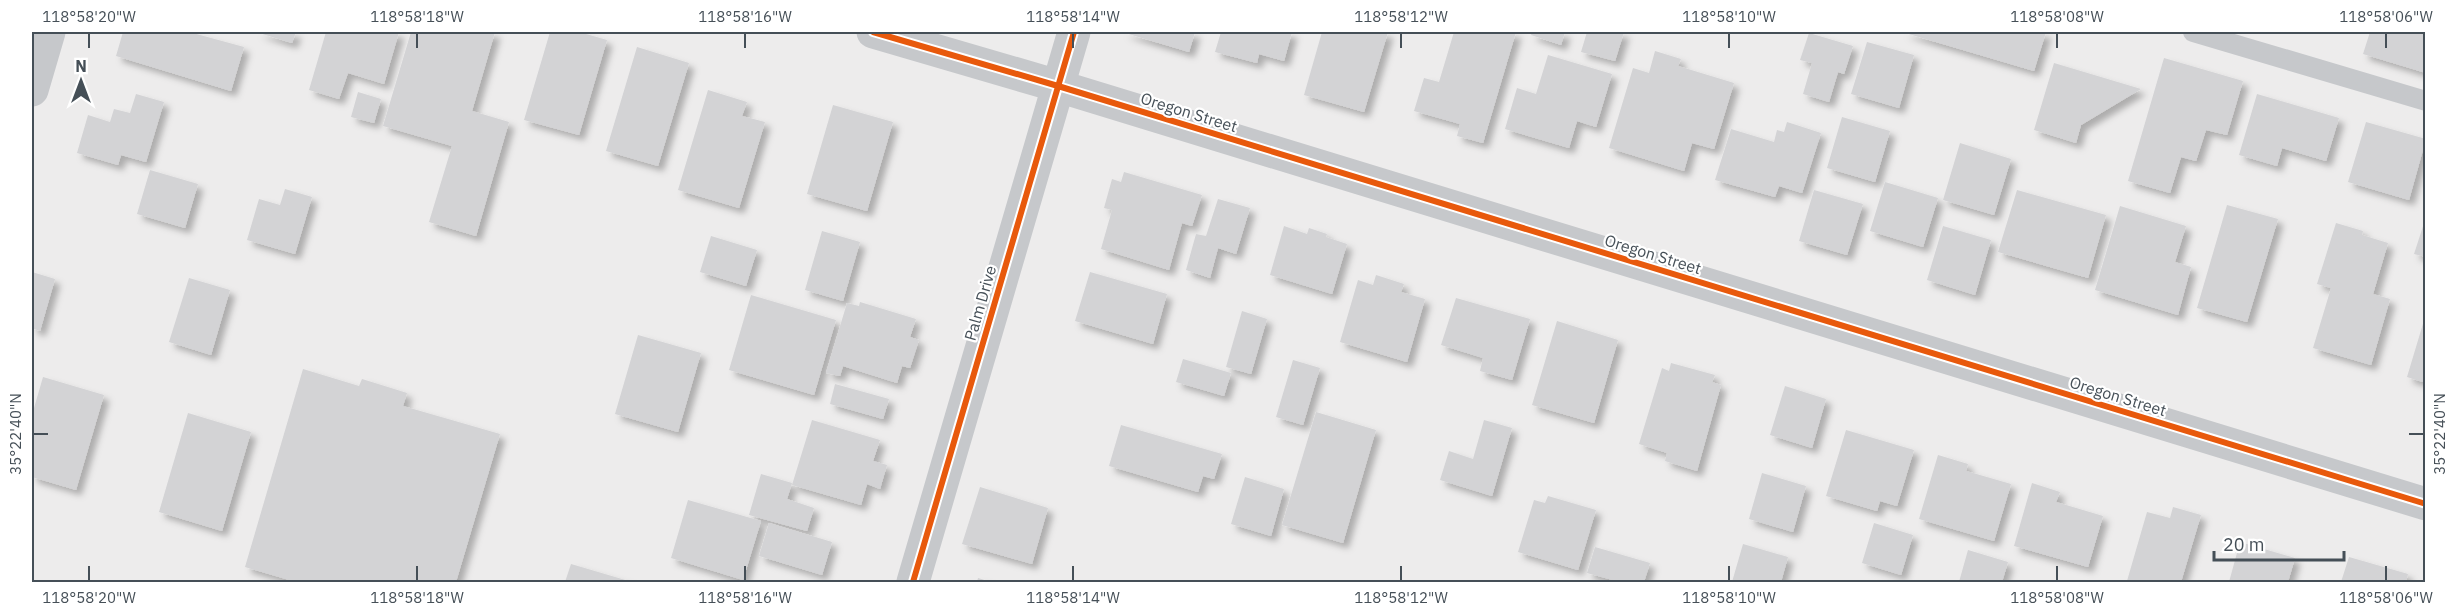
<svg xmlns="http://www.w3.org/2000/svg" width="2457" height="614" viewBox="0 0 2457 614" font-family="'IBM Plex Sans',sans-serif">
<style>
.building{fill:#d3d3d5;filter:url(#shadow)}
.lines{fill:none;stroke-linecap:round;stroke-linejoin:round}
.service{stroke:#c6c8cb;stroke-width:20}
.minor{stroke:#c6c8cb;stroke-width:33}
.cycleway-casing{stroke:#fff;stroke-width:10}
.cycleway{stroke:#e8590c;stroke-width:6}
.ticks{fill:none;stroke:#454f57;stroke-width:2}
.labels{text-anchor:middle;dominant-baseline:central;stroke-width:4.5;stroke-linejoin:round;paint-order:stroke}
.street-label{font-size:16px;fill:#454f57;stroke:#fff}
.neatline{fill:none;stroke:#454f57;stroke-width:2}
.ticks-label{font-size:15px;text-anchor:middle;fill:#454f57}
</style>
<defs>
<filter id="shadow"><feDropShadow dx="5.5" dy="5.5" stdDeviation="3" flood-color="#0004"/></filter>
</defs>
<rect width="100%" height="100%" fill="#edecec"/>
<path class="building" d="M123 32H189L244 47 231 91 116 56Z
M256 32H296L292 43Z
M326 32H399L384 84 348 73 339 99 309 90Z
M411 32H495L472 111 509 122 476 236 429 222 452 146 383 126Z
M550 32H579L607 40 579 135 524 120Z
M1122 32H1195L1189 52Z
M1221 32H1292L1284 61 1259 54 1257 63 1215 52Z
M1322 32H1388L1364 112 1304 95Z
M1454 32H1516L1483 143 1457 136 1460 124 1414 111 1424 78 1439 82Z
M1532 32H1565L1561 45 1531 35Z
M1587 32H1624L1615 61 1581 52Z
M1902 32H2046L2034 71Z
M2370 32H2426V73L2363 54Z
M1809 33 1853 46 1844 74 1838 72 1829 102 1803 94 1812 63 1800 60Z
M1867 42 1914 55 1899 108 1851 94Z
M637 47 689 63 658 166 606 151Z
M1655 51 1681 59 1678 66 1734 83 1714 149 1692 143 1684 171 1609 148 1633 68 1649 73Z
M1548 55 1612 74 1596 127 1577 121 1569 148 1505 129 1517 88 1536 94Z
M2164 58 2243 81 2227 135 2206 130 2196 161 2181 157 2170 193 2128 181Z
M2054 63 2141 89 2081 125 2076 143 2034 130Z
M708 90 747 102 742 116 765 122 739 208 678 190Z
M358 92 381 99 374 123 351 117Z
M136 94 164 102 146 162 121 155 118 165 77 153 88 115 110 122 114 109 130 113Z
M2257 94 2339 118 2326 161 2282 148 2277 166 2239 155Z
M833 105 893 122 867 211 807 194Z
M1842 117 1890 131 1875 182 1827 168Z
M1787 122 1821 133 1802 193 1779 186 1775 197 1715 180 1731 129 1774 142 1777 130 1784 132Z
M2366 122 2426 139 2409 200 2348 182Z
M1960 143 2011 159 1994 215 1943 200Z
M150 170 198 184 185 228 137 214Z
M1124 172 1202 195 1192 226 1182 223 1169 270 1101 249 1112 210 1104 208 1112 179 1121 182Z
M1885 182 1938 198 1923 247 1870 231Z
M285 189 312 197 295 254 247 240 259 199 280 205Z
M1814 190 1863 204 1847 255 1799 241Z
M2017 190 2106 215 2088 278 1998 252Z
M1218 199 1250 208 1236 254 1218 248 1210 278 1186 270 1196 234 1206 236Z
M2227 205 2278 219 2247 322 2197 308Z
M2120 206 2186 226 2175 262 2191 267 2178 315 2095 290Z
M2426 217V257L2414 254Z
M2336 223 2363 231 2362 235 2388 243 2373 294 2390 299 2371 365 2313 348 2331 288 2317 284Z
M1284 226 1307 234 1309 228 1327 234 1326 237 1347 244 1332 294 1270 275Z
M1943 226 1991 240 1975 295 1927 280Z
M822 231 860 242 843 301 805 290Z
M711 236 757 250 746 286 700 272Z
M32 272 55 279 40 331 32 328Z
M1090 272 1167 294 1153 344 1075 321Z
M1376 275 1404 284 1401 292 1425 299 1407 362 1340 342 1358 280 1373 285Z
M189 278 230 290 211 355 169 342Z
M751 295 836 320 814 395 729 370Z
M1456 298 1530 319 1512 380 1480 371 1483 358 1441 345Z
M860 302 916 319 910 337 919 340 910 368 902 366 897 383 843 366 840 376 826 373 847 303 859 306Z
M1242 311 1267 319 1251 374 1226 367Z
M2425 317H2426V383L2407 377Z
M1557 321 1618 340 1594 423 1532 405Z
M638 335 701 353 678 432 615 414Z
M1183 359 1231 373 1224 396 1176 382Z
M1293 360 1320 368 1303 425 1276 417Z
M1671 363 1715 375 1712 382 1721 385 1697 471 1665 461 1667 453 1639 444 1662 368 1669 371Z
M303 369 359 386 362 379 407 393 403 406 500 434 456 582H296L245 567Z
M43 377 104 395 76 490 32 477V415Z
M835 384 889 399 883 419 830 404Z
M1785 386 1826 399 1812 448 1770 435Z
M1316 412 1376 430 1343 543 1282 525Z
M188 413 251 432 222 531 159 512Z
M812 420 880 440 873 461 887 465 880 489 867 484 861 505 792 485Z
M1484 420 1512 428 1492 496 1440 480 1449 451 1473 459Z
M1121 425 1222 454 1214 479 1203 476 1198 492 1109 466Z
M1846 430 1914 450 1897 506 1880 501 1877 511 1826 496Z
M1938 455 1968 464 1966 471 2011 484 1994 541 1919 519Z
M1762 473 1806 486 1793 532 1749 519Z
M761 474 792 483 787 499 814 508 807 531 749 515Z
M1245 477 1284 489 1271 536 1231 524Z
M2032 483 2060 492 2056 502 2103 516 2088 567 2014 546Z
M980 487 1048 508 1032 564 962 544Z
M1548 496 1596 510 1578 570 1518 552 1534 500 1545 503Z
M688 500 761 521 743 580 671 558Z
M2173 507 2201 515 2181 582 2127 581 2147 512 2170 518Z
M769 523 832 542 822 575 759 556Z
M1874 523 1913 535 1901 575 1862 563Z
M2240 542 2295 558 2288 582H2229Z
M1743 544 1788 557 1781 582H1732Z
M1595 547 1650 563 1644 582H1620L1587 573Z
M1968 550 2008 562 2002 582H1959Z
M2349 557 2408 574 2406 582H2341Z
M571 564 632 582H565Z
M978 578 991 582H977Z"/>
<g class="lines">
<path class="service" d="M2193 32 2426 101"/>
<path class="minor" d="M873 32 1058 86 2426 504
M32 90 49 32
M913 582 1074 32"/>
<g class="cycleway-casing">
<path id="cycleway" d="M873 32 1058 86 2426 504
M913 582 1074 32"/>
</g>
<use href="#cycleway" class="cycleway"/>
</g>
<path class="ticks" d="M89 33V48M417 33V48M745 33V48M1073 33V48M1401 33V48M1729 33V48M2057 33V48M2386 33V48M33 434H48M2409 434H2424M89 566V581M417 566V581M745 566V581M1073 566V581M1401 566V581M1729 566V581M2057 566V581M2386 566V581"/>
<g class="labels">
<g class="street-label">
<text transform="translate(1189 112) rotate(17)">Oregon Street</text>
<text transform="translate(1653 254) rotate(17)">Oregon Street</text>
<text transform="translate(980 303) rotate(-74)">Palm Drive</text>
<text transform="translate(2118 396) rotate(17)">Oregon Street</text>
</g>
</g>
<rect width="2457" height="614" fill="none" stroke="#ffffff" stroke-width="66"/>
<g transform="translate(81 81)" stroke="#ffffff" stroke-width="4.5" paint-order="stroke">
<path d="M0-4.5L10 22L0 15L-10 22Z" fill="#454f57"/>
<text y="-9" font-size="16" font-weight="bold" text-anchor="middle" fill="#454f57">N</text>
</g>
<path d="M2214 551v9h130v-9" fill="none" stroke="#454f57" stroke-width="3"/>
<text x="2223" y="551" font-size="18" fill="#454f57" stroke="#ffffff" stroke-width="4.5" paint-order="stroke">20 m</text>
<rect x="33" y="33" width="2391" height="548" class="neatline"/>
<g class="ticks-label">
<text x="89" y="22">118°58'20"W</text>
<text x="417" y="22">118°58'18"W</text>
<text x="745" y="22">118°58'16"W</text>
<text x="1073" y="22">118°58'14"W</text>
<text x="1401" y="22">118°58'12"W</text>
<text x="1729" y="22">118°58'10"W</text>
<text x="2057" y="22">118°58'08"W</text>
<text x="2386" y="22">118°58'06"W</text>
<text transform="translate(16 434) rotate(-90)" y="5">35°22'40"N</text>
<text transform="translate(2440 434) rotate(-90)" y="5">35°22'40"N</text>
<text x="89" y="603">118°58'20"W</text>
<text x="417" y="603">118°58'18"W</text>
<text x="745" y="603">118°58'16"W</text>
<text x="1073" y="603">118°58'14"W</text>
<text x="1401" y="603">118°58'12"W</text>
<text x="1729" y="603">118°58'10"W</text>
<text x="2057" y="603">118°58'08"W</text>
<text x="2386" y="603">118°58'06"W</text>
</g>
</svg>
